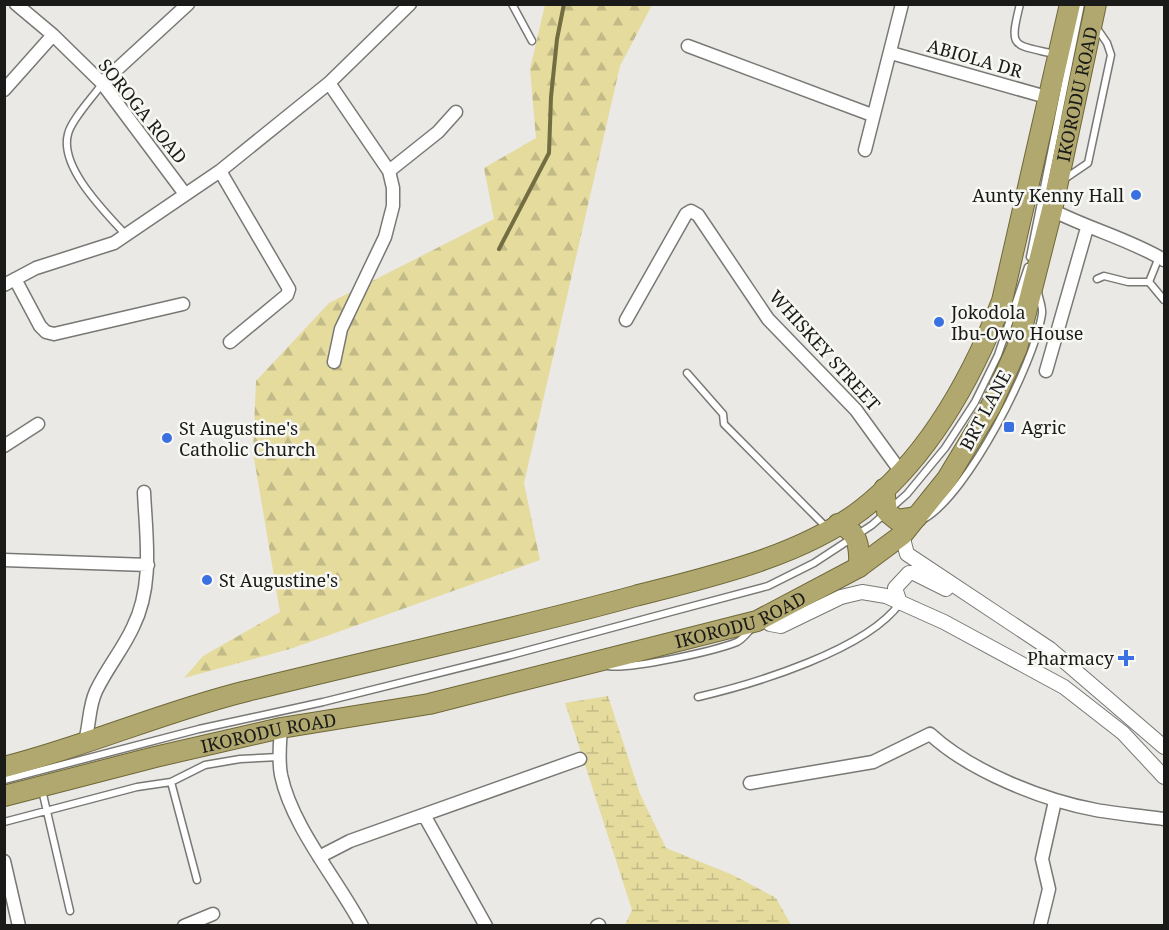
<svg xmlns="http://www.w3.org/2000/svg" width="1169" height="930" viewBox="0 0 1169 930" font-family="'Noto Serif',serif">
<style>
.forest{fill:url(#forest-firs)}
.wetland{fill:url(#wetland-marsh)}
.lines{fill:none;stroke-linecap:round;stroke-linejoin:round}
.stream{stroke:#736d42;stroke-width:4}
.service-casing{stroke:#787875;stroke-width:9}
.minor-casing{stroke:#787875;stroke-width:15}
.tertiary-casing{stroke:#787875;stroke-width:16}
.trunk-casing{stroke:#6f6838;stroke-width:22}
.service{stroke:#fff;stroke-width:6}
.minor{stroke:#fff;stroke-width:12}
.tertiary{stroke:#fff;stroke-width:14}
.trunk{stroke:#b0a86e;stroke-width:20}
.poi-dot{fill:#3a70e0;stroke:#f7f7f3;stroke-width:2}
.labels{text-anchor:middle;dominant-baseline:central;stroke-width:5;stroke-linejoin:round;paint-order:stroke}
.street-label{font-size:18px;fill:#1a1a19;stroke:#f7f7f3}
.poi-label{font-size:18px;fill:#1a1a19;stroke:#f7f7f3;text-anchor:start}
</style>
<defs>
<pattern id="forest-firs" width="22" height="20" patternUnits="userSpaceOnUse" patternTransform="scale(1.5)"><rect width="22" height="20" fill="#e4db9d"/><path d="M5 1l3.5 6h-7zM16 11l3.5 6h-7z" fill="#c3bb87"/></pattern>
<pattern id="wetland-marsh" width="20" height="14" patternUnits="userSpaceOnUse" patternTransform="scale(1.5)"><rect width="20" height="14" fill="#e4db9d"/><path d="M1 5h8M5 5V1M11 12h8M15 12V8" fill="none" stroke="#c3bb87"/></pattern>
</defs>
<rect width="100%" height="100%" fill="#eae9e6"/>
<path class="forest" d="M545 5H652L620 66 524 483 540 560 290 649 184 678 203 656 280 612 253 452 256 381 329 303 494 219 484 168 536 138 530 69Z"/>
<path class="wetland" d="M608 696 640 794 666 848 733 875 776 898 791 925H625L632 910 565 703Z"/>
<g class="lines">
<path class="stream" d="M499 249 549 153 551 97 557 39 564 4"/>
<g class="service-casing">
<path id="service" d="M512 4 532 41
M1020 4C1009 49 1012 44 1054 54
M102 84C93 97 71 120 68 134 59 167 105 212 126 235
M1063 180 1088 163 1111 55 1107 43 1096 27
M1030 257 1081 4
M1159 257 1149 282 1164 300
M1097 279 1104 276 1128 282H1149
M687 373 723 414 724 424 828 529
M924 519C968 494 1034 364 1042 314 1043 307 1039 299 1038 292
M608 666C629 670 715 651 737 642 743 639 747 633 751 629
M698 697C754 684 867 650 900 603
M4 780 199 729 323 702 511 655 678 610 768 586 814 563 872 525 907 494 945 448 975 402 998 355 1028 267
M171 782 197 880
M42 790 70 911
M4 822 137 787 171 782 205 765 240 759 279 757"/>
</g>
<g class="minor-casing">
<path id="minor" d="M16 4 53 35 102 83 185 194
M688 46 872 115
M891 53 1050 98
M102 83 188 4
M329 83 389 171
M4 90 53 35
M865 150 902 4
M220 171 289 289 287 295 230 342
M1052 210C1089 229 1129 239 1164 260
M15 279 40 326 46 332 54 334 183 304
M4 285 36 268 114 243 220 171 329 83 410 4
M626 320 686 214 691 211 698 215 768 319 856 410 901 472
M334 362 341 329 385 237 393 206V188L389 171 438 132 456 112
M1046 371 1087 228
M4 446 38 424
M4 560 148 565
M281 728C280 744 278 759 281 775 292 827 337 879 362 926
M84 744C90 727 88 708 96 691 107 668 123 649 133 627 154 585 146 537 144 492
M750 783 873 762 930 734C970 771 1042 800 1096 810 1118 814 1142 816 1164 819
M424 815 486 926
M319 857 350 841 580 759
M4 861 19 926
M184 926 213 914
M597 926 599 925
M1040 926 1049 889 1042 859 1055 801"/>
</g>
<g class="tertiary-casing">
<path id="tertiary" d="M902 535 907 554 1050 649 1164 747
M900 603 895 588 909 573H914L946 589
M765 617 770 624 781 626 841 597 862 592 886 596 944 622 1064 687 1123 733 1164 777"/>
</g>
<g class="trunk-casing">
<g id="trunk">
<path d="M884 489 887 512 897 520 917 517"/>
<path d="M838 524C858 530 860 547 859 567"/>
<path d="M4 767C87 746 165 711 247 691 377 659 507 631 635 596 709 577 799 557 861 510 927 459 972 378 1002 301L1070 4"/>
<path id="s1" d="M4 796 155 757 281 728 429 704 757 621 859 567 902 535 947 479 991 406 1017 348 1052 210 1096 4"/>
</g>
</g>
<use href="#service" class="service"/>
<use href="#minor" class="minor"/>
<use href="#tertiary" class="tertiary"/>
<use href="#trunk" class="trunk"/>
</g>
<g class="poi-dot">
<circle cx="1136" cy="195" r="6"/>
<circle cx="939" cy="322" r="6"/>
<rect x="1003" y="421" width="12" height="12" rx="3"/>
<circle cx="167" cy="438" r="6"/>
<circle cx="207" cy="580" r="6"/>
<path d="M1123 649h6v6h6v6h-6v6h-6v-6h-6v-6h6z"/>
</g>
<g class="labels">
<g class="street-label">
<text transform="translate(975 58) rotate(16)">ABIOLA DR</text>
<text stroke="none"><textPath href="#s1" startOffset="1424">IKORODU ROAD</textPath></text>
<text transform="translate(143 111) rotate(51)">SOROGA ROAD</text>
<text transform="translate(825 350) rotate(48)">WHISKEY STREET</text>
<text transform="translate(985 410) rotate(-62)">BRT LANE</text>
<text stroke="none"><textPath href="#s1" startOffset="758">IKORODU ROAD</textPath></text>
<text stroke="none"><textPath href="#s1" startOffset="272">IKORODU ROAD</textPath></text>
</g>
<g class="poi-label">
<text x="1124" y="195" text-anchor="end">Aunty Kenny Hall</text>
<text x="951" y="312">Jokodola<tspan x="951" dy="21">Ibu-Owo House</tspan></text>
<text x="1021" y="427">Agric</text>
<text x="179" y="428">St Augustine's<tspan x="179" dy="21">Catholic Church</tspan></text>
<text x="219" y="580">St Augustine's</text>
<text x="1114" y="658" text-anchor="end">Pharmacy</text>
</g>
</g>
<rect width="1169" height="930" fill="none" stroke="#1a1a19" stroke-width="12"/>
</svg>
